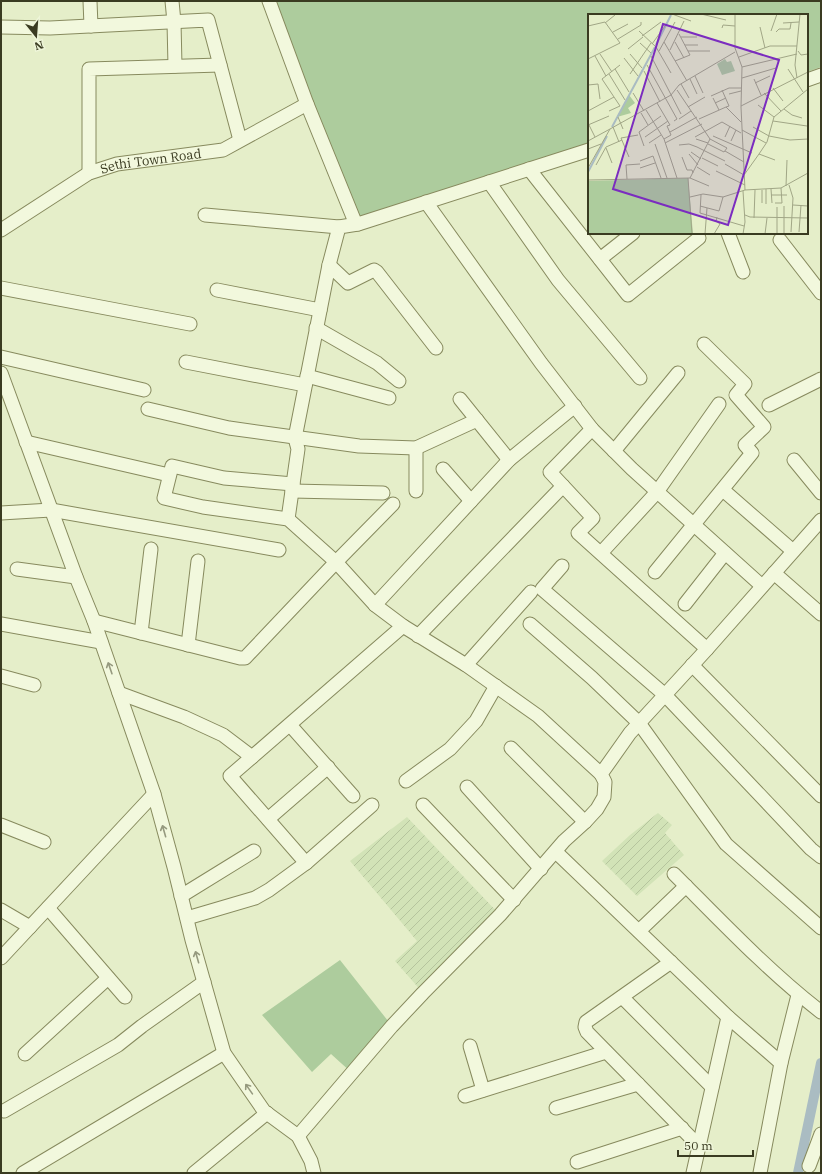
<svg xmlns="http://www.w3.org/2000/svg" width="822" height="1174" viewBox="0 0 822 1174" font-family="'IBM Plex Serif',serif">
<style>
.farmland{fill:url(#farmland-furrows)}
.green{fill:#adcc9d}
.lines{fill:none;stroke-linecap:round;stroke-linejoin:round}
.canal{stroke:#aabcc2;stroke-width:10}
.minor-casing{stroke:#878a5e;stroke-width:15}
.minor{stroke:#f2f8dd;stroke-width:13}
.oneway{stroke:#969a7f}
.labels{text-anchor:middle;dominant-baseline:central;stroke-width:3;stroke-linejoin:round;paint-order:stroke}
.street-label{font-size:13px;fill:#3a3b21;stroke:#eef5d9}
.inset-river{fill:none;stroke:#aabcc2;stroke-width:2}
.inset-road{fill:none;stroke:#a1a686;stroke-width:1}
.view{fill:#7b2cbf;fill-opacity:0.15;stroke:#7b2cbf;stroke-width:2}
.inset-edge{fill:none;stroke:#3a3b21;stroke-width:2}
</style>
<defs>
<pattern id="farmland-furrows" width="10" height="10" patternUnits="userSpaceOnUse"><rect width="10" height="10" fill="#d2e3b7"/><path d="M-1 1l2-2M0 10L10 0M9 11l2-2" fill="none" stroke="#b5c49d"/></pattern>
</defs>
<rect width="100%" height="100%" fill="#e5eec9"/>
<path class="farmland" d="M658 813 672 825 665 833 684 855 637 896 602 861 630 835Z
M407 817 500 915 423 993 395 961 417 941 350 861Z"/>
<path class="green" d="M266 1H821V67L807 72V15H589V146L358 224Z
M340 960 392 1026 352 1073 331 1054 312 1072 262 1015Z"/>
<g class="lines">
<path class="canal" d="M798 1173 821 1063"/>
<g class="minor-casing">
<g id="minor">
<path d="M90 1 91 26"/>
<path d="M172 1 174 22 175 66"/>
<path d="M269 1 307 104 355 222 358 224"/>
<path d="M1 27 50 28 208 20 240 140"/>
<path d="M807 80 821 75"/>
<path d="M529 169 628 295 699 238"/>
<path d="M89 173V69L220 65"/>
<path d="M489 182 558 280 640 378"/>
<path d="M426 202 541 363 592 429 632 469 762 586"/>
<path d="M205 215 339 227"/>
<path id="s1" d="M1 230 89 173 117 164 223 150 307 104"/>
<path d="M728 233 743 272"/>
<path d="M780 240 821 293"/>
<path d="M600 259 633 233"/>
<path d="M329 265 348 283 374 270 377 272 436 348"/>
<path d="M1 288 190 324"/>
<path d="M217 290 320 310"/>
<path d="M316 328 377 363 399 381"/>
<path d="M1 357 144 390"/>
<path d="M186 362 305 385"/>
<path d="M1 373 76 577 94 621 154 794 174 867 192 940 224 1053 264 1111 298 1136 311 1161 314 1173"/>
<path d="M307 376 389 398"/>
<path d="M460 399 509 460"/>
<path d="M769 405 821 379"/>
<path d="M148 409 229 428 359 446 416 448 477 420"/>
<path d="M592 429 550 472 593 518 578 533 707 649"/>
<path d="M26 442 169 475"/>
<path d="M614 451 678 373"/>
<path d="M794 460 821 493"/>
<path d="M443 469 471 501"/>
<path d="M293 484 224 478 172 466 164 498 203 507 288 519 336 562 375 605 403 626 466 665 538 716 601 774"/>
<path d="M723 490 793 551"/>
<path d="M292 491 383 493"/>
<path d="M416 491V448"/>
<path d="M1 513 51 510 279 550"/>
<path d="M288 519 298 449 295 438 329 265 339 227 358 224 589 150"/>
<path d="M601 553 657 492 719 404"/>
<path d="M562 566 542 589 665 695 811 849 821 857"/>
<path d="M17 569 76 577"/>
<path d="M655 572 752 453 745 445 764 427 736 395 745 384 704 344"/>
<path d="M774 573 821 614"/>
<path d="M685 604 725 553"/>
<path d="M375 605 509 460 575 406"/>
<path d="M94 621 240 658H245L336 562 393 504"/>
<path d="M1 624 101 642"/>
<path d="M530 624 592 678 639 723 726 844 821 928"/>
<path d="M141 633 151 549"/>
<path d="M418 636 563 486"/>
<path d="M188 645 198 561"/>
<path d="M466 665 531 592"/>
<path d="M692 665 821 796"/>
<path d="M1 676 34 685"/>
<path d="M119 693 184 717 223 735 252 757 403 626"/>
<path d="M290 725 353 796"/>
<path d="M511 748 585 822"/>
<path d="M252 757 230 776 306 863"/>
<path d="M406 781 450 749 476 721 496 686"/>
<path d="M467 787 541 869"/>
<path d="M423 805 514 900"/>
<path d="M268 819 328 767"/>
<path d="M1 825 44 842"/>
<path d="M556 852 728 1017 781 1063"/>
<path d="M674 874C721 921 768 971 821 1012"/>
<path d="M181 896 254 851"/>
<path d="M48 908 125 997"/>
<path d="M1 910 30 927"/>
<path d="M187 918 255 898 269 890 306 863 372 805"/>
<path d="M639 931 686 886"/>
<path d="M1 958 154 794"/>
<path d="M671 962 586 1022 585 1027 587 1032 699 1146"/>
<path d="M622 997 712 1087"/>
<path d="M470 1046 483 1090"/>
<path d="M25 1054 108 978"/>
<path d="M465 1096 606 1052"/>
<path d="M556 1108 638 1084"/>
<path d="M4 1111 118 1045 142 1026 204 982"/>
<path d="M298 1136 392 1026 423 993 500 915 564 841 585 822 597 809 604 797 605 782 601 774 630 733 707 649 821 520"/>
<path d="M577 1162 682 1128"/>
<path d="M809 1166 821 1134"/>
<path d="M23 1173 224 1053"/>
<path d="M194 1173 267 1113"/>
<path d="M693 1173 728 1017"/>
<path d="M760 1173 781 1063 798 995"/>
</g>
</g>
<use href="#minor" class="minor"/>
</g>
<defs><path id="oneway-shaft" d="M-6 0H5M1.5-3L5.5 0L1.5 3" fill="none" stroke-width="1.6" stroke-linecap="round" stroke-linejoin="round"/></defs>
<g class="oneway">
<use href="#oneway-shaft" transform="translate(110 668) rotate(-109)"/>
<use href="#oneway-shaft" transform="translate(164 831) rotate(-106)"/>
<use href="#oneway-shaft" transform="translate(197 957) rotate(-106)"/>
<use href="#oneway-shaft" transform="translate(249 1089) rotate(-125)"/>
</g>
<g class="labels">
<g class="street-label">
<text stroke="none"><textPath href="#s1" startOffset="168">Sethi Town Road</textPath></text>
</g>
</g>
<g transform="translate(588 14)">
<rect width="220" height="220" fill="#e5eec9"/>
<path d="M137 45 139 48 143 47 147 57 134 61 129 50ZM41 81 47 89 40 94 43 99 29 103ZM100 164 105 220H0V167Z" fill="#adcc9d"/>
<path class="inset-river" d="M68 31 83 1M24 113 67 33M0 158 19 122"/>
<path class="inset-road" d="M84 0 103 7M113 0 138 6M147 0V34L154 53 153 93 157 176M17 9 27 1M195 9 211 8M0 12 17 8 32 29 0 45M172 13 177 34M134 14 135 11 147 12M51 17 68 33 83 59M183 17 189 0M25 18 40 10M188 18 191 15H202L203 9M54 22 73 8M93 23H109M30 25 53 11V8M76 28 99 67M87 28 96 44M52 29 63 39M64 30 77 12M97 31H110M40 35 55 23M82 36 96 7M71 37 87 8M100 37H122M210 37 213 41 220 40M12 40 24 58M42 40 54 54M7 42 18 62M63 42 93 100M151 43 182 32H209M36 44 50 62M87 47 102 41 91 20M59 51 89 105 86 107M154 53 209 40M27 55 41 78M200 55 215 78M56 57 72 88M21 60 37 86M42 60 63 29M107 62 115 79M154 64 188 54M209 64 207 51 212 0M102 65 109 80M166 65 173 81M167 69 182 62M93 70 101 84M0 71 10 70 12 85M185 74 195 87M89 76 122 125 139 134 136 138 120 130M134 76 141 92 138 93M45 79 56 97M176 79 193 97M141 80 153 77M123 82 141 74H154M125 84 131 96M69 89 82 111 79 112 83 121 76 125M127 89 138 84M170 91 186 103M153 92 220 58M100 93 117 83M196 95 204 101 214 104M58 96 76 125 89 164M0 97 26 83M21 97 32 92 14 65 32 51M53 99 60 111M30 103 35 115M91 105 103 97M111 105 138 93 153 108M185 107 219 112M0 111 21 102M1 111 7 123M25 113 31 128M165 113 181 122 202 126 220 125M154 116 178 129M82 118 109 103M125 122 164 139M57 123 80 107M107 123 134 108 153 119M137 123 142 112M108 125 120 129M0 127 22 115M143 127 148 116M61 129 73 121M77 129 114 110M67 130 79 164M91 131 101 130 109 133 137 147M56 132 51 118 73 102M18 134 24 149M0 135 13 130M137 137 156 148M103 138 113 145M101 140 110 151M171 140 179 128 186 103 220 75M41 143 33 124 50 121M94 143 99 156H104L105 159M114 144 130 152M52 147 65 142 73 164M137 150 156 161 171 140 187 146M8 151 18 133 34 126M109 153 122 161M0 154 22 115 83 81 91 71 147 38M52 154 67 149M128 157 157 171M100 164 104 220M102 164 121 172M39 165 38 151 52 150M0 166 102 164 122 125M201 171 205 184 203 218M198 172 199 146M183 175 184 189M113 181 112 199 156 212M183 181H199M102 183 115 180 135 183 157 176 193 174 220 159M174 189V176M187 189H194L193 174M178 190V175M205 191 220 192M112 192 131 197 135 183M196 192V219M157 201 162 203 220 204M166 204 167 176M211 218 213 191M117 220 119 194M126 220 132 210 128 207 129 203M155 220 157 208 155 177M177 220 179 204M189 220V193"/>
<path class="view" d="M75 10 191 46 140 211 25 175Z"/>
<rect width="220" height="220" class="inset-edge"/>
</g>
<rect width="822" height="1174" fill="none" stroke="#3a3b21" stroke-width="4"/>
<g transform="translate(36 36) rotate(163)" stroke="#eef5d9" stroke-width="3" paint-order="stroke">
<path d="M0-3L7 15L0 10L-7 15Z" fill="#3a3b21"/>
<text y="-6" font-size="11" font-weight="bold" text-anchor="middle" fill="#3a3b21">N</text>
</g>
<path d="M678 1150v6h75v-6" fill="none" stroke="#3a3b21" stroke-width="2"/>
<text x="684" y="1150" font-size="12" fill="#3a3b21" stroke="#eef5d9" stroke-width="3" paint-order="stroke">50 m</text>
</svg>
